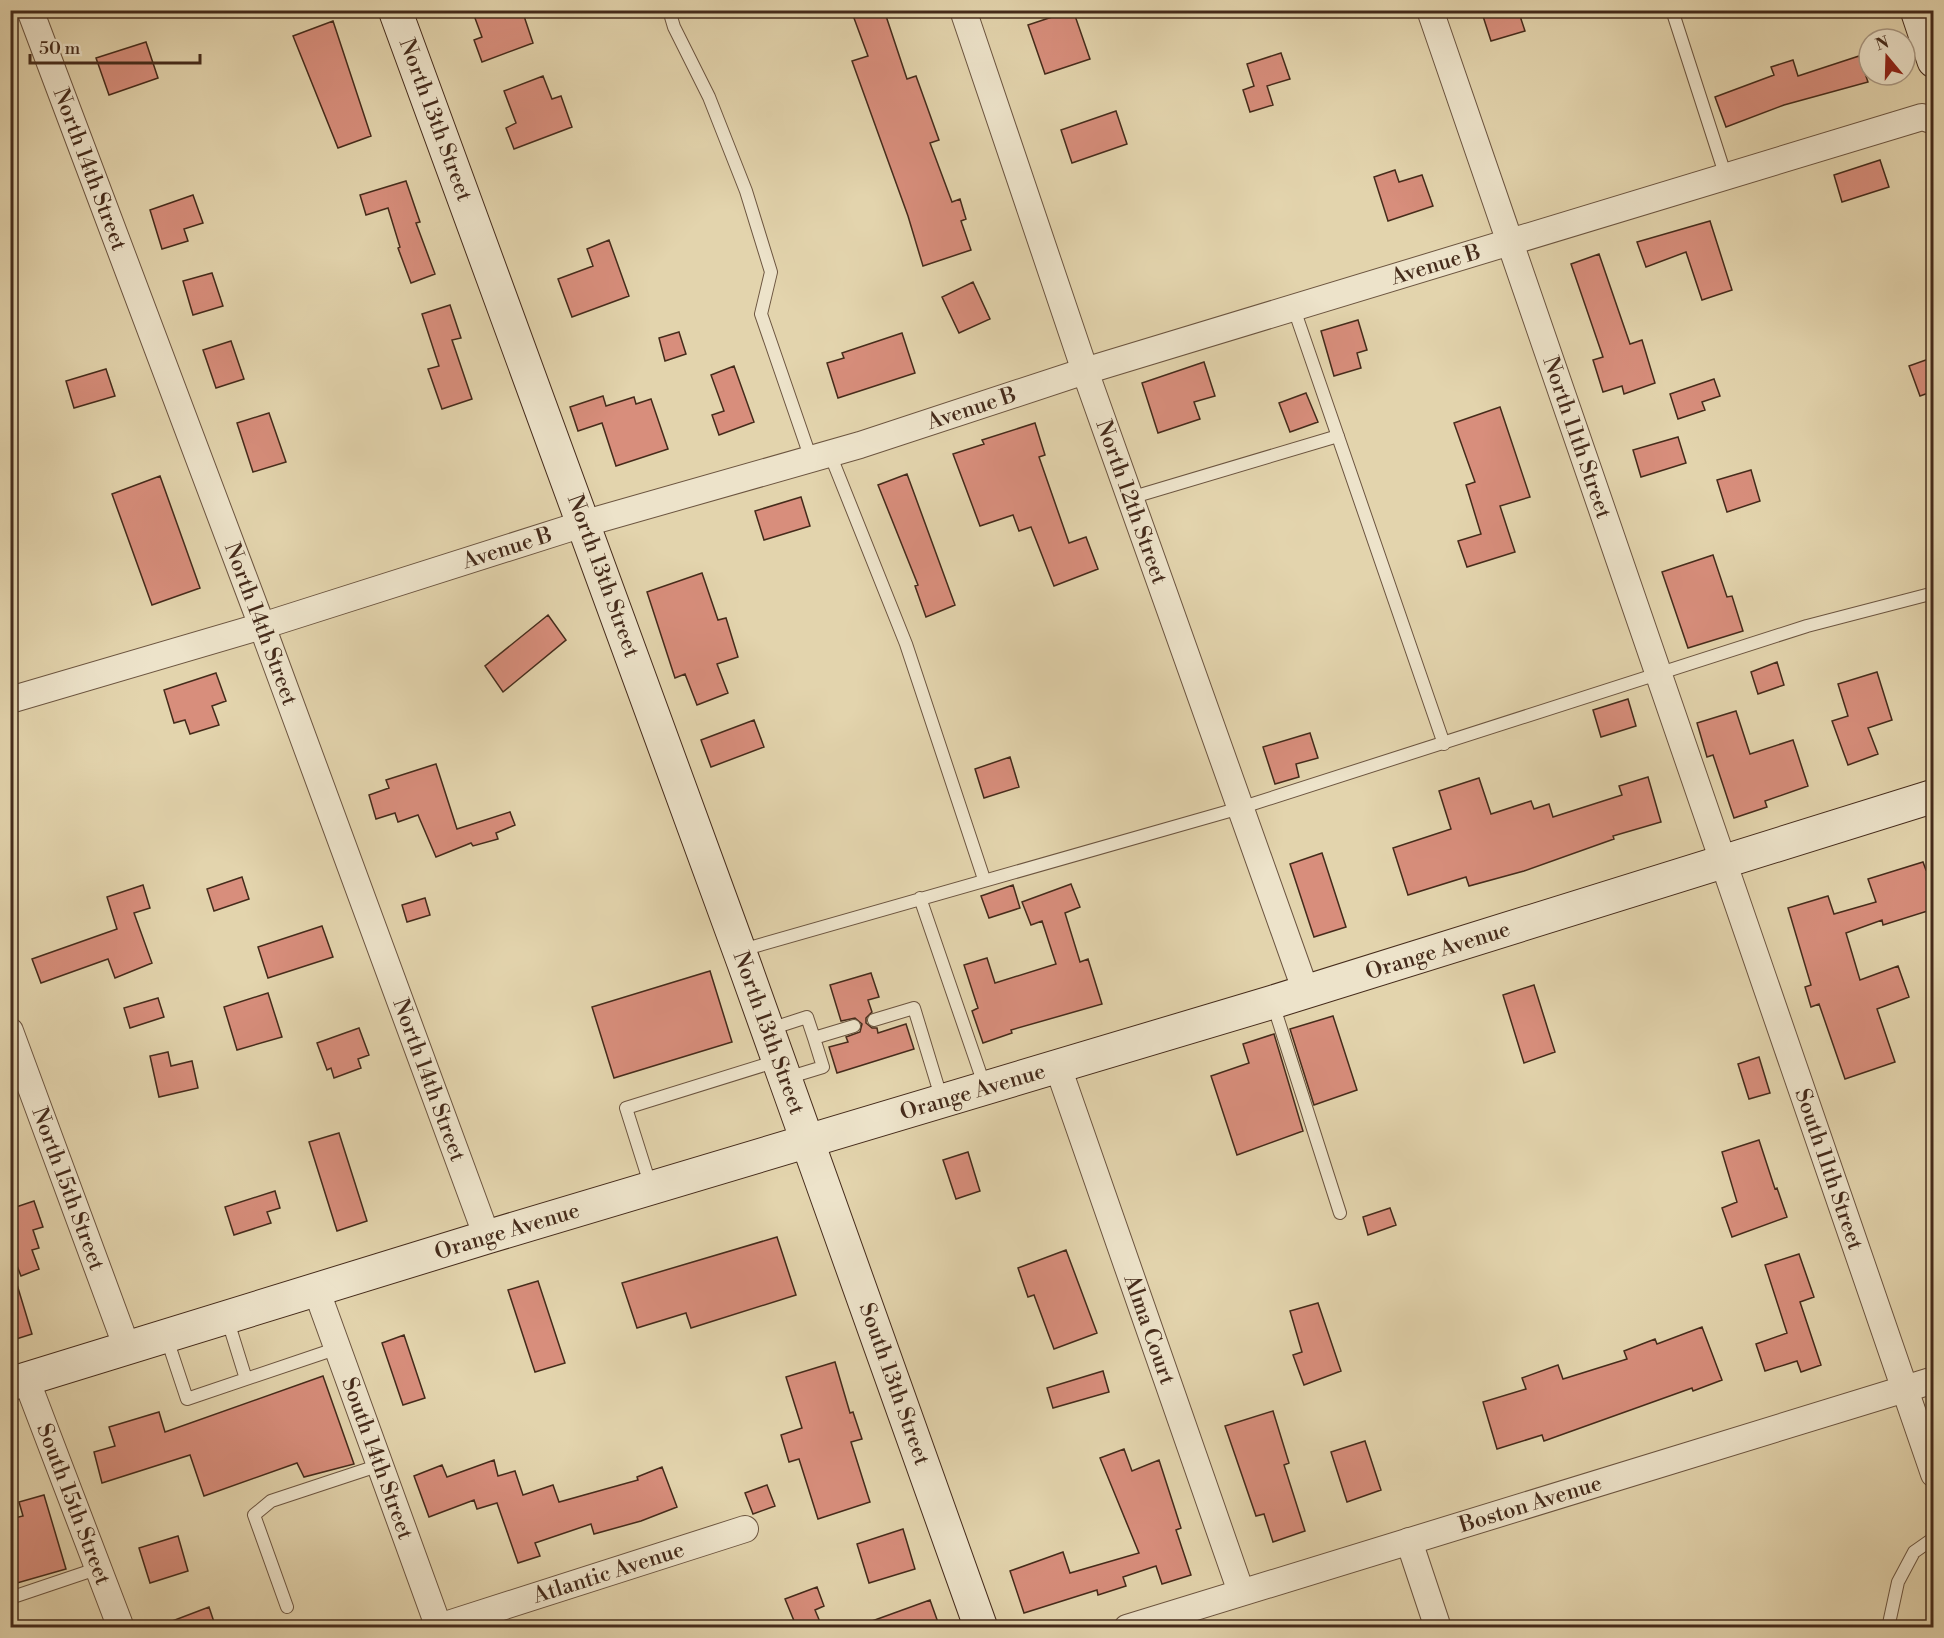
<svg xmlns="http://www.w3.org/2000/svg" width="1944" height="1638" viewBox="0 0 1944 1638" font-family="'Libre Bodoni',serif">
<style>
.building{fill:#d88e7c;stroke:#452b1b;stroke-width:1.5}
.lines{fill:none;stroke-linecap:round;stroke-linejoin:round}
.lane-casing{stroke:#6c5540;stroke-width:14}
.street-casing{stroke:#6c5540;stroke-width:28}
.secondary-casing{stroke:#452b1b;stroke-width:35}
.lane{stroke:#ede3ca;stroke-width:12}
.street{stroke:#ede3ca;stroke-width:26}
.secondary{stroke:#ede3ca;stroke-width:33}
.labels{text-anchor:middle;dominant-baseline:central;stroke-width:4.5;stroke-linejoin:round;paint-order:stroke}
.street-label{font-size:22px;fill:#452b1b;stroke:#ede3ca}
</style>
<rect width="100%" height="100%" fill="#e3d4ad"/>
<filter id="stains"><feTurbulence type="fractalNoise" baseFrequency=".00333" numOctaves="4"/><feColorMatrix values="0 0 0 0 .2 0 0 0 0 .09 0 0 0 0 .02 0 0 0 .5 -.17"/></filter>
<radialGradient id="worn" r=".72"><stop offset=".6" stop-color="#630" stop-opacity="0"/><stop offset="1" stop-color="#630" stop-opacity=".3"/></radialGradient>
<path class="building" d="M472 10H522L533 43 482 62 474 40 482 37Z
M851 10H884L907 79 916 76 939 140 930 143 952 202 960 199 966 219 961 221 971 250 923 266 908 216 852 61 868 56Z
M1073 10 1090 59 1045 74 1028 25Z
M1481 10H1518L1525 31 1491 41Z
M333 21 371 136 338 148 293 36Z
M146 42 158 78 109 95 96 58Z
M1281 53 1290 79 1267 86 1273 105 1250 112 1243 90 1254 86 1247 64Z
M1859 56 1868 82 1784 105 1726 127 1715 97 1774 75 1771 67 1793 60 1798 76Z
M543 76 552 99 561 96 572 127 514 149 506 128 516 123 504 91Z
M1116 111 1127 144 1072 163 1061 130Z
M1880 160 1889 187 1842 202 1834 175Z
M1395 170 1399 182 1422 175 1433 206 1388 221 1374 177Z
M406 181 420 222 416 223 435 274 411 283 398 248 400 247 388 208 366 215 360 195Z
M193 195 203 223 184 229 188 241 162 249 150 210Z
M1710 221 1732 290 1702 300 1686 252 1646 267 1637 242Z
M609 240 629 296 572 317 558 279 593 266 587 249Z
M1599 254 1630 344 1642 340 1655 383 1624 394 1622 386 1603 392 1593 360 1603 357 1571 264Z
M212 273 223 306 193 315 183 281Z
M973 282 990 319 959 333 942 297Z
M450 305 461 338 452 340 472 399 442 409 428 369 439 366 422 314Z
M1358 320 1367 350 1357 353 1361 368 1334 376 1321 331Z
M679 332 686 354 665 361 659 338Z
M902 333 915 373 838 398 827 363 844 358 842 353Z
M231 341 244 379 216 388 203 350Z
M1934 357V391L1920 396 1909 366Z
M1204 362 1215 396 1194 402 1200 419 1158 433 1142 383Z
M734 366 754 422 719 435 712 415 724 411 711 375Z
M106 369 115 396 74 408 66 381Z
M1714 379 1720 396 1702 402 1705 410 1678 419 1670 394Z
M1306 393 1318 422 1290 432 1279 403Z
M603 396 606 406 634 397 636 404 651 399 668 449 616 466 602 423 578 431 570 407Z
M1500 407 1530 497 1500 506 1515 552 1467 567 1458 541 1481 534 1466 485 1475 482 1454 423Z
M269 413 286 462 253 472 237 423Z
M1035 423 1045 455 1039 457 1069 543 1086 537 1098 569 1054 586 1031 527 1019 531 1013 515 980 526 953 454 984 444 982 440Z
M1678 437 1686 463 1641 477 1633 450Z
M1751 470 1760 501 1727 512 1717 480Z
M907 474 955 605 926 617 915 586 918 585 878 485Z
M160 476 200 588 152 605 112 494Z
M801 497 810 526 764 540 755 511Z
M1713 555 1727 597 1732 596 1743 631 1688 648 1662 572Z
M702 573 718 620 726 618 738 657 717 664 728 693 697 705 685 674 675 678 647 592Z
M548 615 566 640 503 692 485 666Z
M1777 662 1784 685 1758 694 1751 672Z
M1877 672 1892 720 1868 728 1878 754 1848 765 1832 721 1848 716 1838 684Z
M216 673 226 701 212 706 219 725 190 734 185 720 174 723 164 690Z
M1628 699 1636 726 1601 737 1593 710Z
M1736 711 1750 754 1793 740 1808 786 1765 801 1767 807 1734 818 1713 755 1707 757 1697 723Z
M754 720 764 747 711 767 701 740Z
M1310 733 1318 758 1296 764 1299 777 1275 784 1263 747Z
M1010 757 1019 787 984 798 975 769Z
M436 764 457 829 510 812 515 825 496 833 498 839 473 846 471 843 436 857 418 815 398 822 395 813 376 819 369 795 389 788 386 780Z
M1648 777 1661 822 1613 836 1614 839 1524 871 1469 886 1466 877 1408 895 1393 848 1451 829 1439 791 1479 778 1491 814 1531 801 1534 809 1549 804 1553 817 1622 795 1619 786Z
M1322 853 1346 927 1314 937 1290 864Z
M1923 862 1926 870 1934 867V909L1883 925 1882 920 1846 933 1860 980 1898 966 1909 997 1877 1009 1895 1062 1845 1079 1819 1004 1811 1007 1805 987 1811 985 1788 908 1828 896 1834 914 1876 902 1868 879Z
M242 877 249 899 214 911 207 889Z
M1071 884 1080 907 1065 913 1080 962 1088 959 1102 1004 1011 1030 1012 1033 983 1043 972 1011 978 1008 964 965 987 958 995 983 1056 964 1042 921 1031 925 1022 902Z
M143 885 150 908 134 913 152 963 115 978 108 959 41 983 32 959 117 929 107 897Z
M1013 885 1020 908 989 918 981 896Z
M425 898 430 915 407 922 402 905Z
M322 926 333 957 268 978 258 947Z
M710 971 732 1042 614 1078 592 1007Z
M871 973 879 997 868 1000 872 1012 866 1018V1023L872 1028H877L878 1033 906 1024 914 1049 837 1073 829 1047 848 1042 846 1037 860 1032 862 1024 855 1018 841 1021 830 985Z
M1534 985 1555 1052 1524 1063 1503 995Z
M268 993 282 1037 237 1050 224 1007Z
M158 998 164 1017 130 1028 124 1008Z
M1333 1016 1357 1090 1314 1105 1290 1029Z
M359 1028 369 1055 358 1059 361 1068 334 1078 331 1068 327 1070 317 1043Z
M1274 1034 1303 1131 1237 1155 1211 1076 1249 1063 1243 1044Z
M168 1052 171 1066 192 1061 198 1088 159 1097 150 1056Z
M1759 1057 1770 1093 1749 1099 1738 1064Z
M339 1133 367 1221 337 1231 309 1142Z
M1759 1140 1775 1189 1777 1188 1787 1217 1732 1237 1722 1208 1737 1202 1722 1152Z
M968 1152 980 1191 956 1199 943 1160Z
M275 1191 280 1208 267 1212 271 1223 234 1235 225 1207Z
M34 1201 43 1227 33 1230 39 1248 32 1250 39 1269 21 1276 10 1248V1209Z
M1390 1208 1396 1225 1368 1235 1363 1217Z
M777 1237 796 1295 691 1328 686 1313 637 1328 622 1283Z
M1066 1250 1097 1333 1054 1349 1034 1295 1028 1297 1018 1268Z
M1799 1254 1814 1297 1800 1302 1821 1365 1801 1372 1797 1361 1765 1371 1756 1344 1787 1333 1765 1265Z
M10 1278H15L32 1334 10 1341Z
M538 1281 565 1363 535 1372 508 1290Z
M1318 1303 1341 1371 1304 1385 1293 1355 1302 1352 1290 1311Z
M1702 1327 1722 1380 1693 1391 1692 1388 1544 1441 1542 1435 1497 1449 1483 1402 1526 1389 1522 1378 1558 1365 1563 1379 1627 1359 1624 1351 1655 1339 1657 1344Z
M404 1335 425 1398 403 1405 382 1343Z
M835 1362 850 1413 853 1412 862 1439 851 1442 870 1502 818 1519 799 1459 789 1462 781 1435 802 1428 786 1377Z
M1103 1371 1109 1392 1053 1408 1047 1388Z
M323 1376 354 1464 304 1477 297 1463 204 1496 190 1455 102 1483 94 1452 115 1446 109 1427 159 1412 165 1432Z
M1273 1411 1289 1463 1284 1465 1305 1531 1273 1542 1264 1514 1256 1516 1225 1426Z
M1365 1441 1381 1490 1347 1502 1331 1452Z
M1124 1449 1132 1471 1159 1460 1181 1528 1176 1530 1191 1575 1162 1584 1156 1566 1123 1577 1126 1586 1098 1595 1097 1590 1024 1613 1010 1571 1063 1552 1070 1573 1139 1553 1100 1458Z
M494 1460 498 1476 515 1471 523 1495 553 1485 559 1502 638 1480 637 1477 662 1467 677 1507 641 1521 594 1534 591 1524 535 1543 540 1556 518 1563 497 1503 477 1509 474 1500 429 1517 414 1476 442 1465 447 1477Z
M767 1485 775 1506 753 1514 745 1493Z
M44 1495 66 1569 10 1585V1519L23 1516 19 1502Z
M903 1529 915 1569 869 1583 857 1544Z
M178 1536 188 1571 150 1583 139 1548Z
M817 1587 824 1606 815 1610 820 1622 797 1628 785 1599Z
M930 1600 940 1628H862L861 1625Z
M209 1607 216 1628H159V1626Z"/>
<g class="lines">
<g class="lane-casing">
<path id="lane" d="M669 10 674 27 709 97 746 191 771 272 761 314 811 459
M1672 10 1726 177
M1294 309 1444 744
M830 454 906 644 984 879
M1130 498 1338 436
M920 898 985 1087
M742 950 1240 808 1807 626 1934 593
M1273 1004 1340 1213
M874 1020 914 1008 942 1100
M770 1029 807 1017 814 1038 854 1026
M787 1078 823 1067 814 1038
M651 1187 626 1108 777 1061
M227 1318 246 1379
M166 1336 187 1399 338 1348
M10 1598 99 1568
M287 1607 254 1515 271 1501 380 1465
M1888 1628 1898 1582 1914 1552 1934 1538"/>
</g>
<g class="street-casing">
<g id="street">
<path id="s1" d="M30 10 262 626 487 1237"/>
<path id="s2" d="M963 10 1085 371 1306 992"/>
<path id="s3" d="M1430 10 1934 1474"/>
<path id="s4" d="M10 700 262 626 586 523 860 445 1085 371 1922 117 1934 121"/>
<path id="s5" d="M10 1031 127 1348"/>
<path id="s6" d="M1058 1067 1241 1592"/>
<path id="s7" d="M316 1289 439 1628"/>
<path id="s8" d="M26 1379 121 1628"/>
<path d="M1409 1541 1438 1628"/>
<path id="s9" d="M439 1627 745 1529"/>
<path id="s10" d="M1127 1628 1934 1380"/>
</g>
</g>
<g class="secondary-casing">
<g id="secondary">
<path id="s11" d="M395 10C595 548 790 1087 981 1628"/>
<path d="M1917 10 1934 61"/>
<path id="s12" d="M10 1384 487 1237 1273 1002 1934 796"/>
</g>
</g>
<use href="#lane" class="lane"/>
<use href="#street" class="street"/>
<use href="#secondary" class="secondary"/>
</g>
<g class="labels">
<g class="street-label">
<text stroke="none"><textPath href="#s11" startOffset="117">North 13th Street</textPath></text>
<text stroke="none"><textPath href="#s1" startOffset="170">North 14th Street</textPath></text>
<text stroke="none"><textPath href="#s4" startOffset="1491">Avenue B</textPath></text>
<text stroke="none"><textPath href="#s4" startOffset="1005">Avenue B</textPath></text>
<text stroke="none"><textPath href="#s3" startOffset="452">North 11th Street</textPath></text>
<text stroke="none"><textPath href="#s2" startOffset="520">North 12th Street</textPath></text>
<text stroke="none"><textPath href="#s4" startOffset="520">Avenue B</textPath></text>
<text stroke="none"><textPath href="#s11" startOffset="603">North 13th Street</textPath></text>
<text stroke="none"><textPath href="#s1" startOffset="656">North 14th Street</textPath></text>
<text stroke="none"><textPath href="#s12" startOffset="1492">Orange Avenue</textPath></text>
<text stroke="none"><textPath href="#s11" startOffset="1089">North 13th Street</textPath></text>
<text stroke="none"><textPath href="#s1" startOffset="1142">North 14th Street</textPath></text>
<text stroke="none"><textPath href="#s12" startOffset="1006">Orange Avenue</textPath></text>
<text stroke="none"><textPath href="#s3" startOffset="1226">South 11th Street</textPath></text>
<text stroke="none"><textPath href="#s5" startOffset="168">North 15th Street</textPath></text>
<text stroke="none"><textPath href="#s12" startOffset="520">Orange Avenue</textPath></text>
<text stroke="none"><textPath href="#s6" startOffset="278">Alma Court</textPath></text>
<text stroke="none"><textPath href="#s11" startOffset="1462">South 13th Street</textPath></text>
<text stroke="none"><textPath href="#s7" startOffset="180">South 14th Street</textPath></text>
<text stroke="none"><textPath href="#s8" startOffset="134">South 15th Street</textPath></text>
<text stroke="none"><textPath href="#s10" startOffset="422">Boston Avenue</textPath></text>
<text stroke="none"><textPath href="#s9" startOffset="178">Atlantic Avenue</textPath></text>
</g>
</g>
<rect width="1944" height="1638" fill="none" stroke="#e3d4ad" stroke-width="36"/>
<rect x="12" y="12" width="1920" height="1614" fill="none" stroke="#452b1b" stroke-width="3"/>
<rect x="18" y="18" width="1908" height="1602" fill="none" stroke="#452b1b" stroke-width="1.5"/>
<g transform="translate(1887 57) rotate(341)"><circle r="28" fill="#ede3ca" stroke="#aa9984" stroke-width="1.5"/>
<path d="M0-4.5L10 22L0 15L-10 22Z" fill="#8f2418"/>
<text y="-9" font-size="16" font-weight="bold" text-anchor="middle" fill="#452b1b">N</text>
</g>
<path d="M30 54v9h170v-9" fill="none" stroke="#452b1b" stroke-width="3"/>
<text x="39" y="54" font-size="18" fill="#452b1b" stroke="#ede3ca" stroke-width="4.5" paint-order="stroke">50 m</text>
<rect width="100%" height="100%" filter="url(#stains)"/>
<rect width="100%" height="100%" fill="url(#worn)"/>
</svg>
